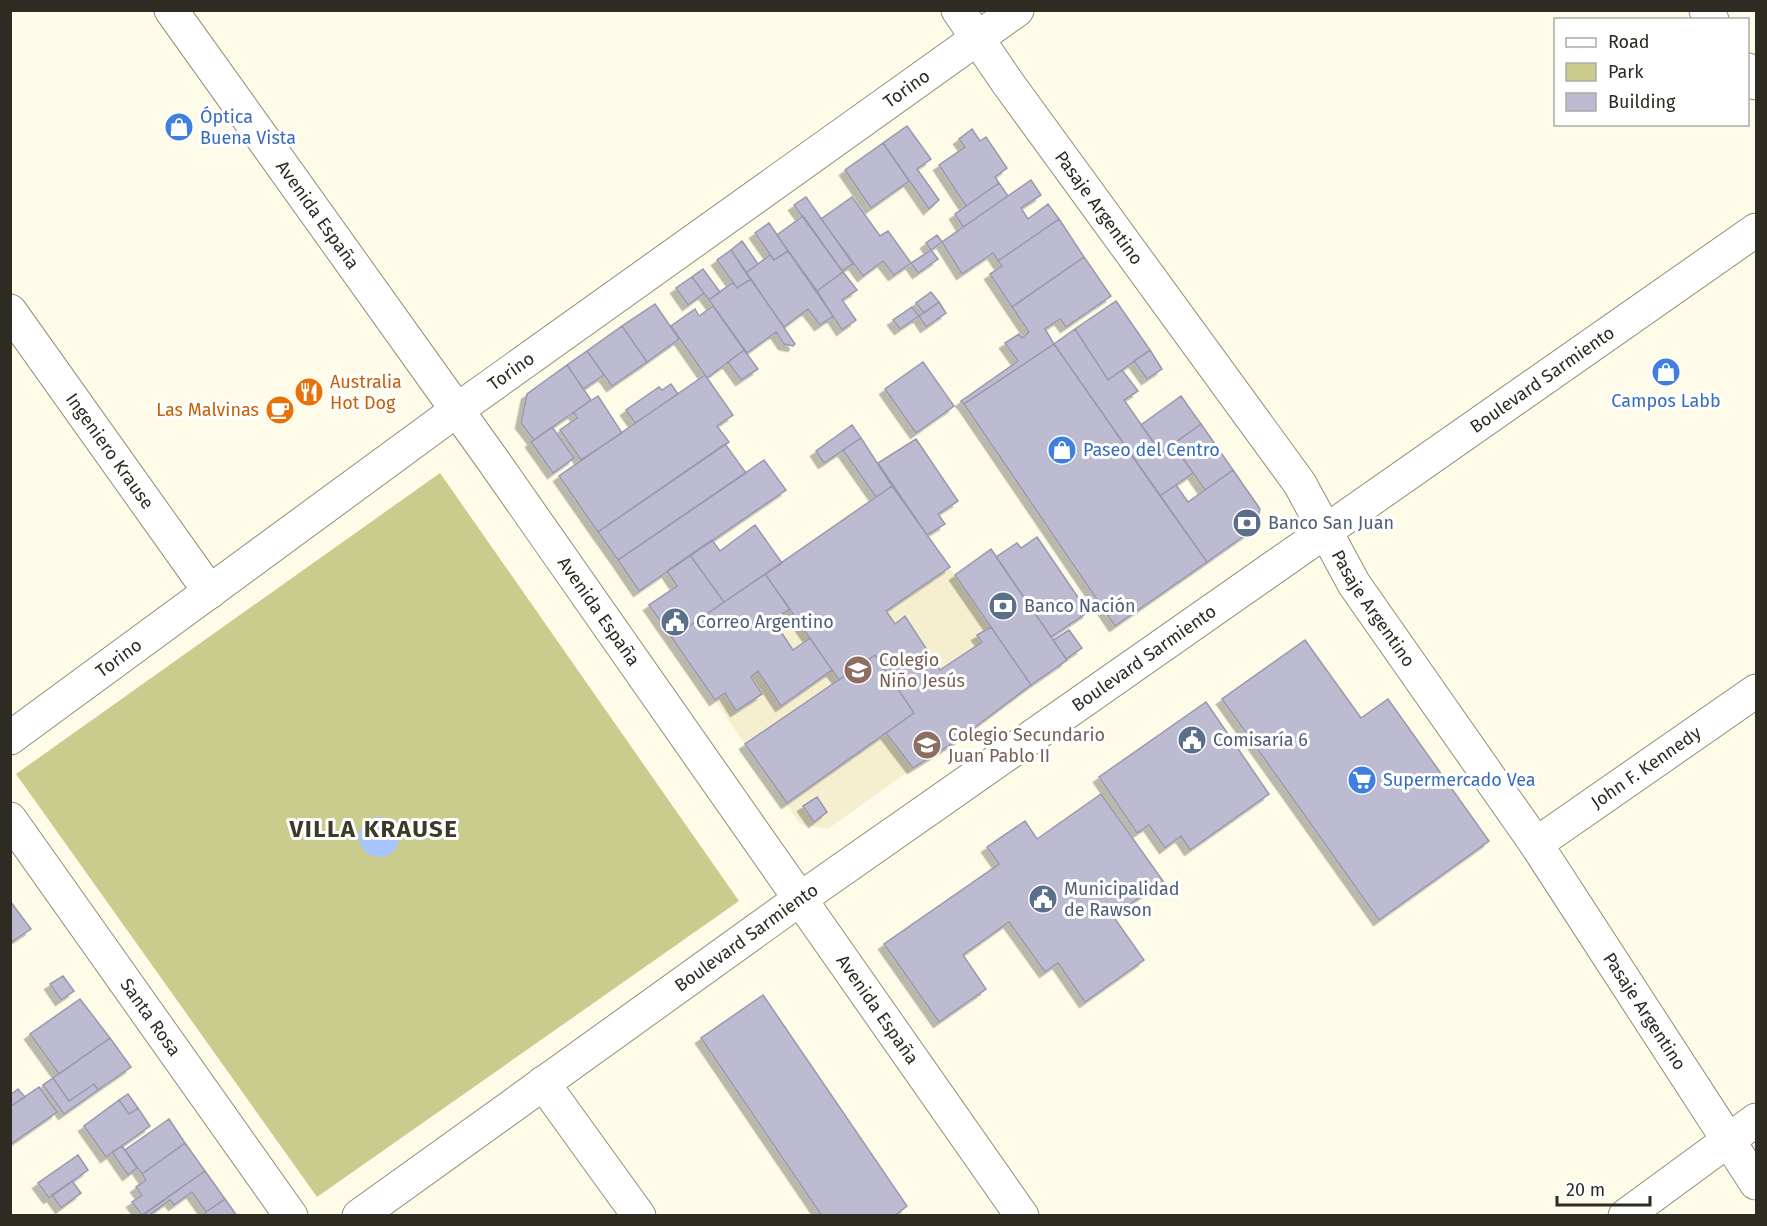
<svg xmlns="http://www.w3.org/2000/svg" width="1767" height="1226" viewBox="0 0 1767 1226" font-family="'Fira Sans',sans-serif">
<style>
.built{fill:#f5efcf}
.green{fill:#c9cc8d}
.water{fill:#a7c6ff}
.building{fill:#bdbbd2;stroke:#9a98ae;stroke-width:1.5;filter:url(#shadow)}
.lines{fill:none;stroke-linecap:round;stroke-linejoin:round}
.street-casing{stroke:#928e78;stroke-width:35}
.secondary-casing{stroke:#928e78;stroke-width:35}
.street{stroke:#fff;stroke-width:33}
.secondary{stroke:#fff;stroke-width:33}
.labels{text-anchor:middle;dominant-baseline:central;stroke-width:6;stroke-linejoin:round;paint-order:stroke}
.street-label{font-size:18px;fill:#2d2b22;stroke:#fff}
.shop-label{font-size:18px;fill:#366cbe;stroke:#fff;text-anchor:start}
.food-label{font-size:18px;fill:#c56008;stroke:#fff;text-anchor:start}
.service-label{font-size:18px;fill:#4e5e75;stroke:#fff;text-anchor:start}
.education-label{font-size:18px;fill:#785e54;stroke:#fff;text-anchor:start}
.district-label{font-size:24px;font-weight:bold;letter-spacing:1.5px;fill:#3d3a27;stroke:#fff}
</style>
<defs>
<filter id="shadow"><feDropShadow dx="-5.5" dy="5.5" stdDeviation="0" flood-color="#0004"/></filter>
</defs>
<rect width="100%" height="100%" fill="#fefbe8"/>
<path class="built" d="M892 486 1031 685 958 740 913 768 828 829 800 824 672 638Z"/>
<path class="green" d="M440 473 739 901 317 1197 16 774Z"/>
<path class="water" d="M359 837a20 20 0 1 1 40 0a20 20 0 1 1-40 0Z"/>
<path class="building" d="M907 126 931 159 917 169 939 200 929 209 883 143Z
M972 129 980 141 986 137 1007 168 995 177 999 183 966 206 939 165 965 147 959 139Z
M883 143 909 181 871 208 845 170Z
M1031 180 1041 195 1021 208 1028 219 1048 204 1059 219 998 261 993 253 962 274 942 242Z
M999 183 1008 196 963 227 955 214Z
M806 197 853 264 842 271 794 205Z
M852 197 880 236 888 231 911 263 894 275 883 261 863 276 821 219Z
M803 216 843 272 817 291 777 235Z
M1059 219 1084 257 1012 307 990 274 1002 266 998 261Z
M769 223 788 251 774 260 755 233Z
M937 235 942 242 931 250 926 243Z
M742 241 758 264 746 273 731 250Z
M731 250 751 279 737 288 717 260Z
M931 250 938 259 918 273 911 263Z
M788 251 833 316 820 325 808 309 784 327 746 273 770 255 774 260Z
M1084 257 1111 296 1066 327 1060 319 1045 329 1054 344 964 404 961 401 1018 361 1005 343 1019 334 1022 338 1029 332 1012 307Z
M703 269 720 292 709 300 692 277Z
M843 272 857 290 842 300 856 320 842 330 817 291Z
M692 277 704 293 688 305 676 288Z
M751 279 795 344 793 346 784 344 776 332 747 353 709 300 733 282 737 288Z
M931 292 939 302 924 313 916 303Z
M1116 301 1150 350 1108 380 1075 329Z
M939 302 946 313 926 327 919 316Z
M655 304 679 339 647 362 622 326Z
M713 306 744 350 707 378 671 326 695 309 699 316Z
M912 307 919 316 900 329 893 320Z
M622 326 647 362 612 386 587 351Z
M1075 329 1108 380 1122 370 1138 391 1124 400 1161 453 1173 444 1193 473 1160 496 1054 344Z
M1054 344 1207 562 1115 626 964 404Z
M744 350 758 369 741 380 728 362Z
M1150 350 1162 369 1147 379 1134 361Z
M587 351 604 375 583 389 567 365Z
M923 362 954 406 916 433 885 389Z
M567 365 591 400 534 440 521 423 527 394Z
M705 375 733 415 717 426 729 442 598 532 559 476Z
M671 384 678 394 635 423 626 410 659 387 662 390Z
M598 396 622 433 581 460 560 430 577 418 574 412Z
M1181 396 1201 424 1161 453 1141 425Z
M1201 424 1233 470 1205 490 1173 444Z
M852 425 861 438 824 463 816 451Z
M552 427 574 458 553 473 531 442Z
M861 438 892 486 876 497 843 450Z
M916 439 958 501 938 514 945 524 927 535 878 463Z
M725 444 746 473 618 560 598 532Z
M764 460 786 490 639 591 618 560Z
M1233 470 1260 509 1255 528 1207 562 1160 496 1176 485 1188 502Z
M892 486 950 567 886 611 895 624 905 616 940 670 982 642 977 635 991 627 1031 685 958 740 913 768 886 733 914 713 875 655 839 680 765 574Z
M755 525 782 563 724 602 690 555 712 540 720 551Z
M1037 537 1088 612 1051 637 996 557 1017 543 1021 548Z
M991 549 1067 660 1031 685 955 575Z
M690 555 724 602 672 638 649 605 677 586 667 571Z
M765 574 790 609 773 620 793 650 810 638 832 670 781 706 758 671 751 677 762 694 736 711 725 693 715 700 672 638Z
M1069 630 1082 648 1066 659 1053 640Z
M1305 640 1361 718 1388 699 1489 841 1379 920 1222 699Z
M875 655 914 713 787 803 745 744Z
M1206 702 1269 794 1190 850 1181 836 1165 848 1149 825 1137 833 1099 777Z
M1101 794 1163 881 1113 916 1144 960 1085 1002 1058 963 1045 972 1009 922 963 955 986 989 939 1022 884 944 999 864 987 847 1025 821 1037 839Z
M817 797 827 812 814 822 803 806Z
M10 901 31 929 10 943Z
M63 976 74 991 61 1000 50 984Z
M763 995 907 1206 894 1216H822L701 1038Z
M80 999 110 1038 59 1074 30 1034Z
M110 1038 131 1067 98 1090 94 1084 69 1101 53 1078Z
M53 1078 69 1101 94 1084 98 1090 64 1114 43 1085Z
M39 1087 57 1112 11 1144 10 1107Z
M18 1089 25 1097 11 1106 10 1095Z
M128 1094 138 1108 129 1114 119 1100Z
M119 1100 129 1114 138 1108 150 1126 106 1157 84 1126Z
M169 1119 185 1143 142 1174 125 1150Z
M185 1143 205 1171 142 1215 132 1202 142 1195 136 1187 146 1180 142 1174Z
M122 1146 137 1168 128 1175 112 1152Z
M78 1155 88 1170 49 1198 38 1183Z
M205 1171 225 1199 206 1212 192 1192 174 1205 170 1200 148 1216H142Z
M72 1181 81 1193 61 1208 52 1195Z
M225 1199 237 1216H201L206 1212Z"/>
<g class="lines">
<g class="street-casing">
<g id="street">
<path id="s1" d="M958 10 1007 82 1300 484 1354 584 1536 844 1756 1183"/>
<path d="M1706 10 1712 20"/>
<path d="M1748 70 1756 83"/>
<path id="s2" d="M10 311 210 592"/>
<path id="s3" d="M10 738 457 410 1017 10"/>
<path id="s4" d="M10 819 291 1216"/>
<path id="s5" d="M1536 844 1756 691"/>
<path id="s6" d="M800 899 1022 1216"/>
<path d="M543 1083 639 1216"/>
<path d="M1625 1216 1756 1120"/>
</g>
</g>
<g class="secondary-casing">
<g id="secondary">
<path id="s7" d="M171 10 492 459 800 899"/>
<path id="s8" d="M359 1216 800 899 1756 230"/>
</g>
</g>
<use href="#street" class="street"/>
<use href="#secondary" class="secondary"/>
</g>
<defs>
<g id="shop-disc" transform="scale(1.5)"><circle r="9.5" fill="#3f7fe0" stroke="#fff"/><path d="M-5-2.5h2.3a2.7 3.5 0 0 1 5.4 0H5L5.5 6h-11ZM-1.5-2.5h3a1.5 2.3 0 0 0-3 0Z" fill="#fff"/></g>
<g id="restaurant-disc" transform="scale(1.5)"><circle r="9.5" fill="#e8710a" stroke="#fff"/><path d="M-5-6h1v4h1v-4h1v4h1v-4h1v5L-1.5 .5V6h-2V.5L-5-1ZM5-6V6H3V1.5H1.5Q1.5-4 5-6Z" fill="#fff"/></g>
<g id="cafe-disc" transform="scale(1.5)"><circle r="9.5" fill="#e8710a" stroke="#fff"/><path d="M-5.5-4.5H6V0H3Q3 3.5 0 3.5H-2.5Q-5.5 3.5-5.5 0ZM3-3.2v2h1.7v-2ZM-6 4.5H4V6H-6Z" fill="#fff"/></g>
<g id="bank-disc" transform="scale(1.5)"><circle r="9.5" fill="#5c6f8a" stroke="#fff"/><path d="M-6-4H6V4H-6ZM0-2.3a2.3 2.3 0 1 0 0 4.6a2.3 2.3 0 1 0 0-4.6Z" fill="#fff"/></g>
<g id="civic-disc" transform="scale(1.5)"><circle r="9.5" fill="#5c6f8a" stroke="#fff"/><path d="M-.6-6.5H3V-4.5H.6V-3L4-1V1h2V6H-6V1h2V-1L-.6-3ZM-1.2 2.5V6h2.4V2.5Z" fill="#fff"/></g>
<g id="school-disc" transform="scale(1.5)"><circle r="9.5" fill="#8d6e63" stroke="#fff"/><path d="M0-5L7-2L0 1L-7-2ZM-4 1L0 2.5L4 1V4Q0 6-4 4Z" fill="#fff"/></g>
<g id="supermarket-disc" transform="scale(1.5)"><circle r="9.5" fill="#3f7fe0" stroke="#fff"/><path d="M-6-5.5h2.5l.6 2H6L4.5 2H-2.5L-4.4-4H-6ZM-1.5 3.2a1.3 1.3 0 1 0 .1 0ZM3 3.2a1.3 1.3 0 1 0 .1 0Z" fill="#fff"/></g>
</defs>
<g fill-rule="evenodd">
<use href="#shop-disc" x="179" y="127"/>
<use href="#shop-disc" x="1666" y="372"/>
<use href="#restaurant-disc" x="309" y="392"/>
<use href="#cafe-disc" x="280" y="410"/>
<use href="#shop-disc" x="1062" y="450"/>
<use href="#bank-disc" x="1247" y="523"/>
<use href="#bank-disc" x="1003" y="606"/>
<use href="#civic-disc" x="675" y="622"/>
<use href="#school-disc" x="858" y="670"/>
<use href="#civic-disc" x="1192" y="740"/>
<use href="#school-disc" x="927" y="745"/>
<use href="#supermarket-disc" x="1362" y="780"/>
<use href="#civic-disc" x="1043" y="899"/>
</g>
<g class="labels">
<g class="street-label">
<text stroke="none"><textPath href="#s3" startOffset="1107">Torino</textPath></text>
<text stroke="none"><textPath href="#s1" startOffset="243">Pasaje Argentino</textPath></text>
<text stroke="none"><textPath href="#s7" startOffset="252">Avenida España</textPath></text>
<text stroke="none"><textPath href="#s3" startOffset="621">Torino</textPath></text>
<text stroke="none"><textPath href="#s8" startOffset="1449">Boulevard Sarmiento</textPath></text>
<text stroke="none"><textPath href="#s2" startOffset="172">Ingeniero Krause</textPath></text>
<text stroke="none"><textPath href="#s1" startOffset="729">Pasaje Argentino</textPath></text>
<text stroke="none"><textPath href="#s7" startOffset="738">Avenida España</textPath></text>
<text stroke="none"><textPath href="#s8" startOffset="963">Boulevard Sarmiento</textPath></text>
<text stroke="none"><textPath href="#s3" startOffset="135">Torino</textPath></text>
<text stroke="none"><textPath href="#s5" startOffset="134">John F. Kennedy</textPath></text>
<text stroke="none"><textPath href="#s8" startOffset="477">Boulevard Sarmiento</textPath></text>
<text stroke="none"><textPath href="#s6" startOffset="135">Avenida España</textPath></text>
<text stroke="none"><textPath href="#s1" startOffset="1215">Pasaje Argentino</textPath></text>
<text stroke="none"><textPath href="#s4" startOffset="243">Santa Rosa</textPath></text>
</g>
<g class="shop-label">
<text x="200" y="117">Óptica<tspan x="200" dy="21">Buena Vista</tspan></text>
<text x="1666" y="401" text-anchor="middle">Campos Labb</text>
<text x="1083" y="450">Paseo del Centro</text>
<text x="1383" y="780">Supermercado Vea</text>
</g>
<g class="food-label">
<text x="330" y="382">Australia<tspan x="330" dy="21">Hot Dog</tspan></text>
<text x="259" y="410" text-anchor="end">Las Malvinas</text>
</g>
<g class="service-label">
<text x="1268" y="523">Banco San Juan</text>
<text x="1024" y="606">Banco Nación</text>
<text x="696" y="622">Correo Argentino</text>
<text x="1213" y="740">Comisaría 6</text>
<text x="1064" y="889">Municipalidad<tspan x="1064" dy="21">de Rawson</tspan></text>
</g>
<g class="education-label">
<text x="879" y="660">Colegio<tspan x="879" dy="21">Niño Jesús</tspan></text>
<text x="948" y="735">Colegio Secundario<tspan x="948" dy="21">Juan Pablo II</tspan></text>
</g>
<g class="district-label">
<text x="374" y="829">VILLA KRAUSE</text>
</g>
</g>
<rect width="1767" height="1226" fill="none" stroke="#2d2b22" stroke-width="24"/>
<rect x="1554" y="18" width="195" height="108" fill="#ffffff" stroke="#abaaa7" stroke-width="1.5"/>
<rect x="1566" y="38" width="30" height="9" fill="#ffffff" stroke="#abaaa7" stroke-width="1.5"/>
<text x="1608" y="48" font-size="18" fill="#2d2b22">Road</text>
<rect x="1566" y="63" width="30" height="18" fill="#c9cc8d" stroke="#abaaa7" stroke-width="1.5"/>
<text x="1608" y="78" font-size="18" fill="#2d2b22">Park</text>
<rect x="1566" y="93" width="30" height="18" fill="#bdbbd2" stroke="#abaaa7" stroke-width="1.5"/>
<text x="1608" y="108" font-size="18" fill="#2d2b22">Building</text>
<path d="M1557 1196v9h93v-9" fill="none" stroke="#2d2b22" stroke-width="3"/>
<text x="1566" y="1196" font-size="18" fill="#2d2b22" stroke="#ffffff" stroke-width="4.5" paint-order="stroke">20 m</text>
</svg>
